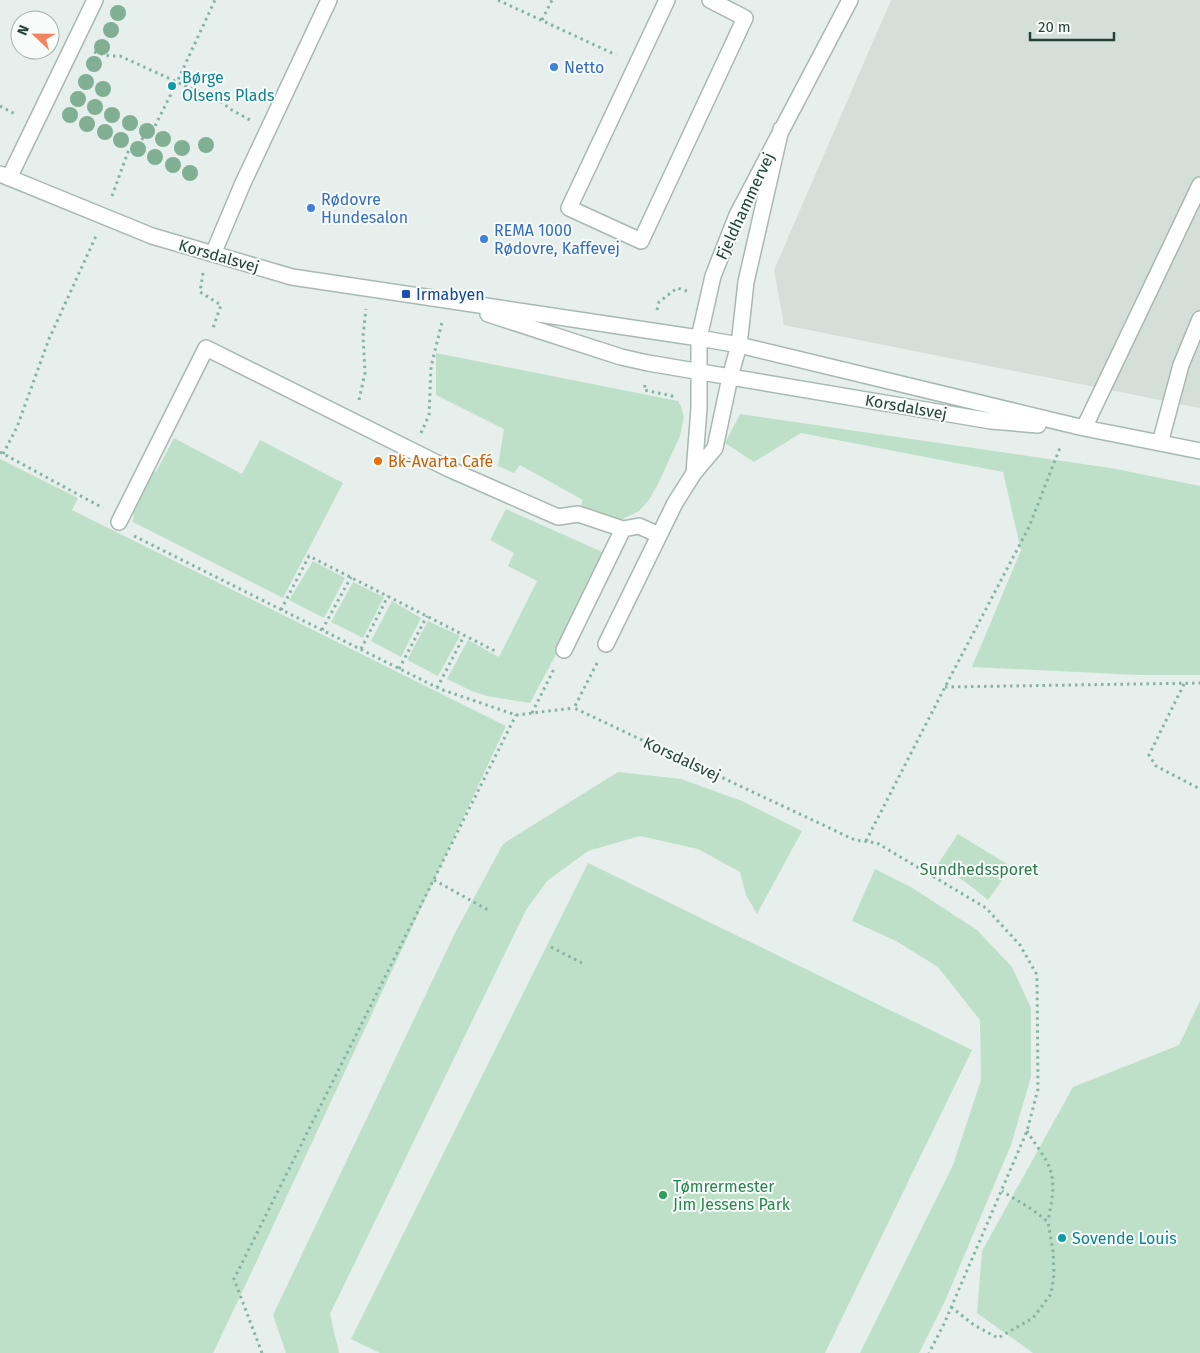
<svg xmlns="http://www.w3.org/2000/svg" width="1200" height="1353" viewBox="0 0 1200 1353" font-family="'Fira Sans',sans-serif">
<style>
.built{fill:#d4dfda}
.green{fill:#bfe0c8}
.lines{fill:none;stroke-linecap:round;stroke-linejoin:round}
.minor-casing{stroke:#a8b8b2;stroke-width:18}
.path{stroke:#86b3a5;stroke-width:3;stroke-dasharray:2.5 4;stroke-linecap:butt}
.minor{stroke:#fff;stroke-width:15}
.tree{fill:#80af93}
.shop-dot{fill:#3f7fe0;stroke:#f7fbf9;stroke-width:2}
.culture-dot{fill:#0f9aa8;stroke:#f7fbf9;stroke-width:2}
.transit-dot{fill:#1a4fb4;stroke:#f7fbf9;stroke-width:2}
.food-dot{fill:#e8710a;stroke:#f7fbf9;stroke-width:2}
.leisure-dot{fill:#2e9e5b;stroke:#f7fbf9;stroke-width:2}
.labels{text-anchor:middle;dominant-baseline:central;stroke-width:4;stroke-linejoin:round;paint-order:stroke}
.shop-label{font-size:16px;fill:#366cbe;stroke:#f7fbf9;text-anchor:start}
.culture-label{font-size:16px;fill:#0d838f;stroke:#f7fbf9;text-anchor:start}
.street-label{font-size:16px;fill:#24423a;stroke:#f7fbf9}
.transit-label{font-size:16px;fill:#164399;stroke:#f7fbf9;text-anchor:start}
.food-label{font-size:16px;fill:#c56008;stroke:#f7fbf9;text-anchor:start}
.park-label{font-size:16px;fill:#2d7a4b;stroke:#f7fbf9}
.leisure-label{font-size:16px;fill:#27864d;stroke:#f7fbf9;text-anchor:start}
</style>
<rect width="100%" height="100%" fill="#e6efeb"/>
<path class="built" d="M891 0H1200V408L784 325 774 270Z"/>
<path class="green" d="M436 353 678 401 681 406 684 417 680 436 659 482 649 500 639 511 619 521 594 516 581 505 583 500 520 465 514 473 498 466 504 429 436 395Z
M740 414 1111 468 1200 486V675H1140L972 667 1021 550 1003 472 801 433 754 462 725 443Z
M174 438 242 474 260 440 343 483 283 598 133 522 134 507 149 469 156 472Z
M0 459 78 498 72 510 506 726 245 1286 213 1353H0Z
M506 509 609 555 530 703 487 696 472 691 447 679 468 640 499 657 537 581 508 566 514 553 490 540Z
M313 561 345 578 324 618 289 600Z
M353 582 384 597 363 638 331 622Z
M392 601 421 618 401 657 371 641Z
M428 621 460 636 438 676 407 660Z
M618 772 681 779 742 801 802 831 757 914 746 895 740 872 698 849 640 836 588 851 547 881 526 910 330 1314 339 1353H286L273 1315 456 931 503 844Z
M958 834 1012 867 988 900 964 881 938 864Z
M588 863 972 1050 825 1353H380L351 1339Z
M875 869 911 887 977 930 1012 967 1031 1008V1077L1011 1145 945 1301 919 1353H860L953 1165 981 1080 980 1020 938 967 896 941 852 921Z
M1200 1001V1353H1033L977 1313 982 1251 1073 1087 1179 1045Z"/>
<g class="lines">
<g class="minor-casing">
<path id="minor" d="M667 0 569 208 641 241 745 18 710 0
M0 174 152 236 292 277 699 338 739 345 1084 428 1200 451
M9 178 95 0
M213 254 243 183 329 0
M488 314 621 357 648 363 991 421 1038 425
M1084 428 1200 185
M1160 443 1181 365 1200 319
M694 473 699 408V338L713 276 737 215 850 0
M119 522 206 348 449 469 558 517 578 514 623 529 639 526 659 535
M606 644 675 503 694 473 715 448 730 377 739 345 746 282 781 129
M564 650 623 529"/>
</g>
<path class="path" d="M498 0 616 55
M542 20 552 0
M94 52 110 56H120L223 103 230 109 250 120
M0 106 17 115
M112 196 128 152 154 128 177 82 215 0
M203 273 200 292 221 305 213 328
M657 310 659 302 677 288 687 291
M645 385 644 390 677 397
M359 400 365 373 363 336 366 309
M421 433 429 415 431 367 442 322
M0 452 103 508
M3 454 17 427 49 339 96 236
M134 536 440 689 516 715 574 708
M281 610 309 556 497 652
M322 630 351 577
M361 649 388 596
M597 663 574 708 855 840 877 843 986 908 1020 945 1037 975 1038 1089 1027 1131 944 1324 929 1353
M399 669 427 616
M1184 684 1149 755 1156 766 1200 789
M945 687 1200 683
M437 688 464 636
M532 713 555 667
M866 841 945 687 1029 527 1061 445
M434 880 488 910
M551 947 582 963
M1027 1131C1034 1143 1046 1157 1050 1169 1056 1186 1051 1204 1048 1221
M951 1307 974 1325 998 1338 1033 1318 1051 1294 1054 1274 1053 1251 1048 1222 1033 1210 1002 1191
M262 1353 234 1279 516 715"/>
<use href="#minor" class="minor"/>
</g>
<g class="tree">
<circle cx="118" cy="13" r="8"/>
<circle cx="111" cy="30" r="8"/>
<circle cx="102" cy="47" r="8"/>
<circle cx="94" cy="64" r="8"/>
<circle cx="86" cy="82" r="8"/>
<circle cx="103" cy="89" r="8"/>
<circle cx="78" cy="99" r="8"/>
<circle cx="95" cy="107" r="8"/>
<circle cx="70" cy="115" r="8"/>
<circle cx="112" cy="115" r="8"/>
<circle cx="130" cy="123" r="8"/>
<circle cx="87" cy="124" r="8"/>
<circle cx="147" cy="131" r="8"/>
<circle cx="105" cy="132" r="8"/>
<circle cx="163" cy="139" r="8"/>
<circle cx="121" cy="140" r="8"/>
<circle cx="206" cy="145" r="8"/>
<circle cx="182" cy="148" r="8"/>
<circle cx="138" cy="149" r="8"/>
<circle cx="155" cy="157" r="8"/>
<circle cx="173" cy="165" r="8"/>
<circle cx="190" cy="173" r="8"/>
</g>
<g class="shop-dot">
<circle cx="554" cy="67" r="5"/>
<circle cx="311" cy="208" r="5"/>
<circle cx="484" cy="239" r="5"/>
</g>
<g class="culture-dot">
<circle cx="172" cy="86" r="5"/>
<circle cx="1062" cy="1238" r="5"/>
</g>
<rect class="transit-dot" x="401" y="289" width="10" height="10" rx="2.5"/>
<circle class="food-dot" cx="378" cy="461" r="5"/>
<circle class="leisure-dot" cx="663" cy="1195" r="5"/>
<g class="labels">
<g class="shop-label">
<text x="564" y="67">Netto</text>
<text x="321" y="199">Rødovre<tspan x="321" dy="18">Hundesalon</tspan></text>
<text x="494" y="230">REMA 1000<tspan x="494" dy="18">Rødovre, Kaffevej</tspan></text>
</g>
<g class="culture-label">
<text x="182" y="77">Børge<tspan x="182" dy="18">Olsens Plads</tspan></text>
<text x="1072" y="1238">Sovende Louis</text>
</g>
<g class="street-label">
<text transform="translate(745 206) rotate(-65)">Fjeldhammervej</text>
<text transform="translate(219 256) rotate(16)">Korsdalsvej</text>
<text transform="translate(906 407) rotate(10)">Korsdalsvej</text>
<text transform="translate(682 759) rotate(25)">Korsdalsvej</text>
</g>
<g class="transit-label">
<text x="416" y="294">Irmabyen</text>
</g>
<g class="food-label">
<text x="388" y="461">Bk-Avarta Café</text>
</g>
<g class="park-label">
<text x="979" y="869">Sundhedssporet</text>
</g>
<g class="leisure-label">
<text x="673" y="1186">Tømrermester<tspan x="673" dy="18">Jim Jessens Park</tspan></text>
</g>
</g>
<g transform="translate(35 35) rotate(292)"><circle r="24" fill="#f7fbf9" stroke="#a3b1ad"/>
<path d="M0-4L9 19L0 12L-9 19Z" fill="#f4845f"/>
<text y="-8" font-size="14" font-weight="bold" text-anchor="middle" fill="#24423a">N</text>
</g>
<path d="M1030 32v8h84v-8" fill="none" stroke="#24423a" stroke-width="2.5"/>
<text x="1038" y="32" font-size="15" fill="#24423a" stroke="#f7fbf9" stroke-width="4" paint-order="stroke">20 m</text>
</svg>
